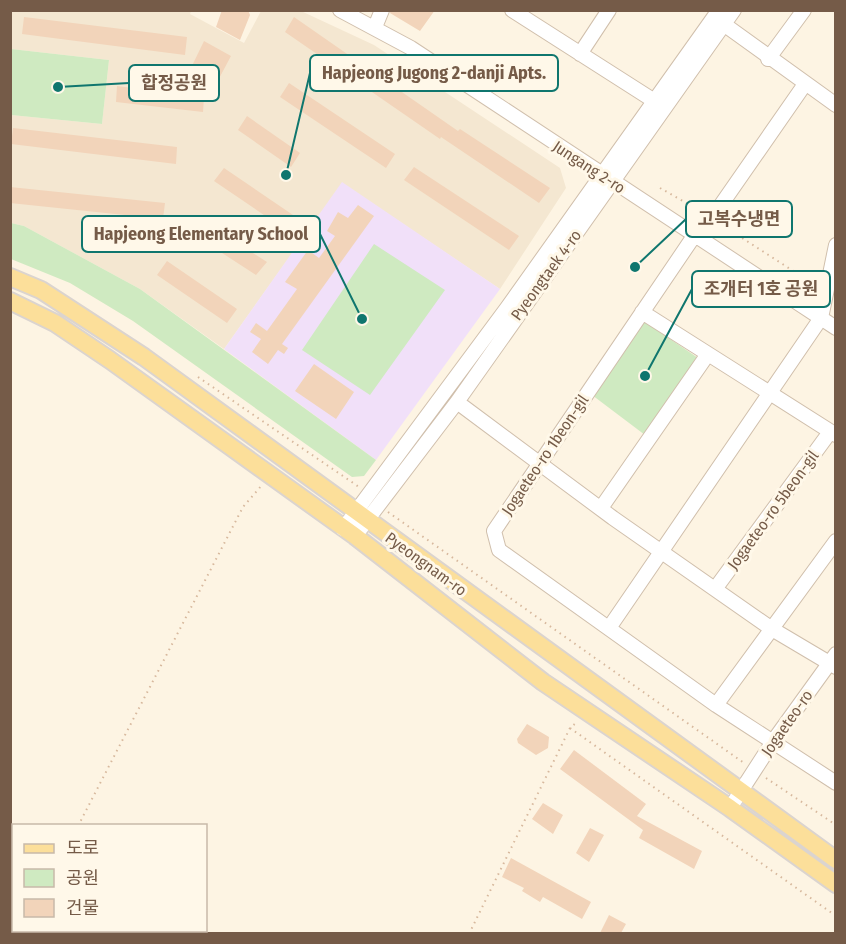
<svg xmlns="http://www.w3.org/2000/svg" width="846" height="944" viewBox="0 0 846 944" font-family="'Fira Sans Condensed','Noto Sans KR',sans-serif">
<style>
.residential{fill:#f4e7d1}
.education{fill:#f1e0f9}
.green{fill:#cfeac1}
.building{fill:#f2d4ba}
.lines{fill:none;stroke-linecap:round;stroke-linejoin:round}
.minor-casing{stroke:#d0bfac;stroke-width:16}
.major-casing{stroke:#dbd4cf;stroke-width:20}
.path{stroke:#d7b89d;stroke-width:2;stroke-dasharray:1.5 4.5;stroke-linecap:butt}
.minor{stroke:#fff;stroke-width:14}
.major{stroke:#fcdf9a;stroke-width:16}
.labels{text-anchor:middle;dominant-baseline:central;stroke-width:6;stroke-linejoin:round;paint-order:stroke}
.street-label{font-size:16px;fill:#755b48;stroke:#fff8e9}
.leader{fill:none;stroke:#0f766e;stroke-width:2}
.callout-dot{fill:#0f766e;stroke:#fff8e9;stroke-width:2}
.callout{fill:#fff8e9;stroke:#0f766e;stroke-width:2}
.callout-label{font-size:18px;text-anchor:middle;font-weight:bold;fill:#755b48}
</style>
<rect width="100%" height="100%" fill="#fdf4e3"/>
<path class="residential" d="M11 11H191L190 14 244 43 261 11H301L374 45 560 168 566 188 500 289 342 183 224 349 140 289 24 226 11 223V115L102 124 109 60 11 49V53Z"/>
<path class="education" d="M342 182 500 289 376 460 224 349Z"/>
<path class="green" d="M11 49 109 60 102 124 11 115Z
M11 223 24 226 140 289 376 460 364 476 352 477 133 321 70 283 11 259Z
M374 244 445 290 370 395 302 350Z
M642 320 698 358 645 435 592 395Z"/>
<path class="building" d="M222 10H248L250 15 240 40 216 27Z
M391 10H435L420 31 390 13Z
M24 17 187 37 185 55 22 34Z
M294 17 458 131 460 129 550 188 539 203 441 137 440 139 285 32Z
M204 41 231 56 215 86 189 72Z
M289 83 395 154 386 168 280 97Z
M117 86 204 97 203 112 116 102Z
M247 116 300 153 291 167 238 130Z
M13 128 177 147 176 164 11 144Z
M414 167 519 236 509 250 404 180Z
M224 168 293 215 283 228 214 181Z
M10 187 165 203 163 219 10 203Z
M358 205 374 216 282 344 288 348 284 354 278 350 268 364 252 352 261 339 250 332 256 323 267 331 297 289 285 282 308 250 319 258 335 236 327 231 338 212 348 218Z
M194 215 267 262 256 275 185 229Z
M167 261 237 309 227 323 157 275Z
M314 364 354 392 336 419 295 391Z
M527 724 549 737 548 748 536 755 518 743 517 739Z
M574 750 646 804 637 816 702 851 694 869 639 838 643 830 560 769Z
M543 803 563 815 553 834 532 819Z
M590 828 604 835 589 862 576 853Z
M511 858 591 902 582 919 543 897 540 902 522 891 524 888 502 877Z
M609 915 626 924 621 933H600Z"/>
<g class="lines">
<g class="minor-casing">
<path id="minor" d="M340 10 411 48 836 328
M512 10 656 102
M718 20 836 105
M375 27 382 10
M580 54 609 10
M768 59 804 10
M694 236 494 531 499 550 716 705 836 783
M698 238 805 84
M642 312 836 435
M457 402 613 518 772 629 836 667
M601 508 708 354
M343 529 507 308 719 10
M355 536 457 402 734 10
M715 589 830 432
M609 628 821 318 836 245
M716 705 836 541
M730 808 774 740 836 654"/>
</g>
<g class="major-casing">
<path id="major" d="M10 277 41 290 144 357 836 860
M10 301 55 323 110 360 355 536 543 682 730 808 836 884"/>
</g>
<path class="path" d="M660 188 702 212
M722 225 815 285
M198 377 359 487
M388 512 744 763
M570 728 836 916
M766 778 836 825
M78 826 243 507 262 485
M22 934 24 930
M469 934 570 728 576 723"/>
<use href="#minor" class="minor"/>
<use href="#major" class="major"/>
</g>
<g class="labels">
<g class="street-label">
<text transform="translate(589 167) rotate(33)">Jungang 2-ro</text>
<text transform="translate(546 275) rotate(-54)">Pyeongtaek 4-ro</text>
<text transform="translate(545 455) rotate(-56)">Jogaeteo-ro 1beon-gil</text>
<text transform="translate(773 510) rotate(-54)">Jogaeteo-ro 5beon-gil</text>
<text transform="translate(426 564) rotate(36)">Pyeongnam-ro</text>
<text transform="translate(787 723) rotate(-55)">Jogaeteo-ro</text>
</g>
</g>
<path class="leader" d="M286 175L310 73M58 87L129 83M635 267L686 219M362 319L320 234M645 376L692 289"/>
<g class="callout-dot">
<circle cx="286" cy="175" r="6"/>
<circle cx="58" cy="87" r="6"/>
<circle cx="635" cy="267" r="6"/>
<circle cx="362" cy="319" r="6"/>
<circle cx="645" cy="376" r="6"/>
</g>
<g class="callout">
<rect x="310" y="55" width="248" height="36" rx="6"/>
<rect x="129" y="65" width="90" height="36" rx="6"/>
<rect x="686" y="201" width="106" height="36" rx="6"/>
<rect x="82" y="216" width="238" height="36" rx="6"/>
<rect x="692" y="271" width="138" height="36" rx="6"/>
</g>
<g class="callout-label">
<text x="434" y="79">Hapjeong Jugong 2-danji Apts.</text>
<text x="174" y="89">합정공원</text>
<text x="739" y="225">고복수냉면</text>
<text x="201" y="240">Hapjeong Elementary School</text>
<text x="761" y="295">조개터 1호 공원</text>
</g>
<rect width="846" height="944" fill="none" stroke="#755b48" stroke-width="24"/>
<rect x="12" y="824" width="195" height="108" fill="#fff8e9" stroke="#c8b9a9" stroke-width="1.5"/>
<rect x="24" y="844" width="30" height="9" fill="#fcdf9a" stroke="#c8b9a9" stroke-width="1.5"/>
<text x="66" y="854" font-size="18" fill="#755b48">도로</text>
<rect x="24" y="869" width="30" height="18" fill="#cfeac1" stroke="#c8b9a9" stroke-width="1.5"/>
<text x="66" y="884" font-size="18" fill="#755b48">공원</text>
<rect x="24" y="899" width="30" height="18" fill="#f2d4ba" stroke="#c8b9a9" stroke-width="1.5"/>
<text x="66" y="914" font-size="18" fill="#755b48">건물</text>
</svg>
